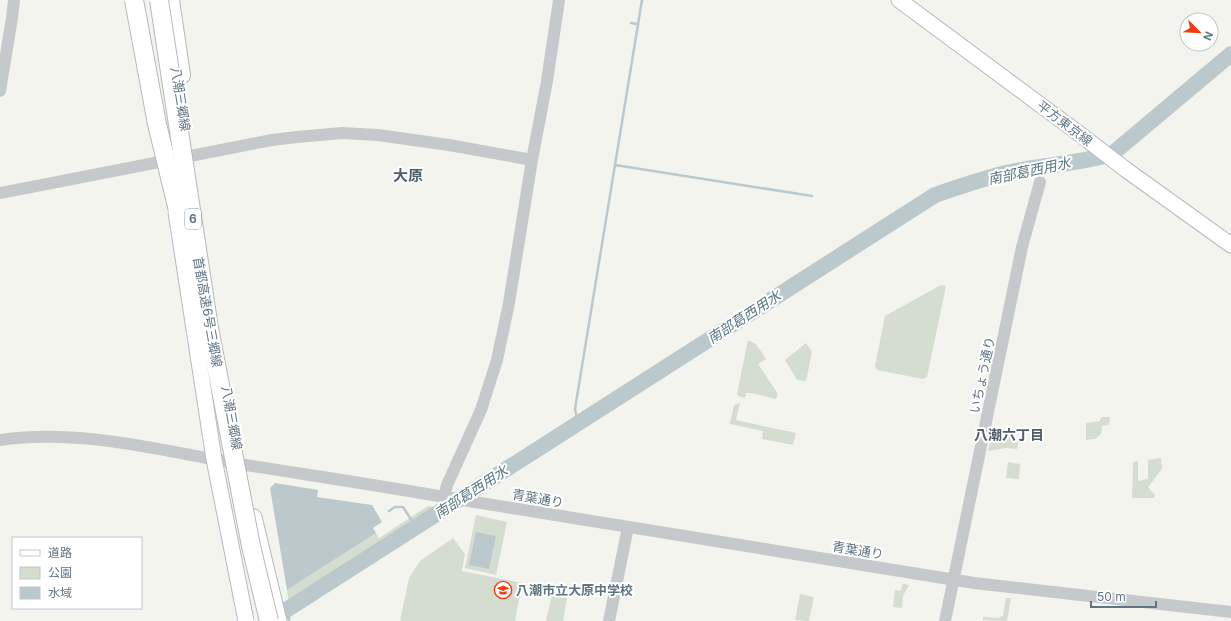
<svg xmlns="http://www.w3.org/2000/svg" width="1231" height="621" font-family="Inter,'Noto Sans JP',sans-serif">
<style>
.green{fill:#d5dcd0}
.water{fill:#bbc9cd}
.lines{fill:none;stroke-linecap:round;stroke-linejoin:round}
.stream{stroke:#bbc9cd;stroke-width:2.5}
.river{stroke:#bbc9cd;stroke-width:16}
.major-casing{stroke:#b6babe;stroke-width:17}
.highway-casing{stroke:#b5b9bc;stroke-width:20}
.minor{stroke:#c6c9cc;stroke-width:12}
.major{stroke:#fff;stroke-width:15}
.highway{stroke:#fff;stroke-width:18}
.major-bridge-casing{stroke:#b6babe;stroke-width:17;stroke-linecap:butt}
.highway-bridge-casing{stroke:#b5b9bc;stroke-width:20;stroke-linecap:butt}
.major-bridge{stroke:#fff;stroke-width:15}
.highway-bridge{stroke:#fff;stroke-width:18}
.labels{text-anchor:middle;stroke-width:4;stroke-linejoin:round;paint-order:stroke}
.shield{fill:#fff;stroke:#909ea8;stroke-width:1}
.shield-label{font-size:12px;font-weight:bold;fill:#607583}
.street-label{font-size:13px;fill:#607583;stroke:#fff}
.poi-label{font-size:13px;font-weight:bold;fill:#607583;stroke:#fff;text-anchor:start}
.water-label{font-size:14px;font-style:italic;fill:#5b7982;stroke:#fff}
.neighbourhood-label{font-size:14px;font-weight:bold;fill:#4f5e68;stroke:#fff}
.quarter-label{font-size:15px;font-weight:bold;fill:#4f5e68;stroke:#fff}
</style>
<rect width="100%" height="100%" fill="#f4f4ef"/>
<g class="green">
<path d="M941,285L946,286L927,377L923,379L877,370L875,366L885,316Z"/>
<path d="M748,340L756,344L766,359L758,364L778,394L776,399L751,393H746L745,398L740,397L737,394Z"/>
<path d="M806,343L812,352L806,381L797,380L785,360Z"/>
<path d="M740,403L736,420L796,433L793,445L762,439L763,431L730,424L734,405Z"/>
<path d="M1101,417H1110L1109,425L1102,426L1101,434L1095,439L1086,440V423L1100,421Z"/>
<path d="M992,433L1019,438L1017,449L1006,448L988,451Z"/>
<path d="M1161,458L1162,469L1148,487L1155,495L1154,498H1132L1133,462L1138,461V481L1148,479V460Z"/>
<path d="M1008,462L1020,464L1019,479L1006,478Z"/>
<path d="M428,506L438,507L289,602L287,590L376,533L379,538Z"/>
<path d="M476,515L507,522L496,575L465,568Z"/>
<path d="M453,538L465,554L462,571L522,583L515,621H400L409,578L420,561Z"/>
<path d="M903,584L909,585L903,596L902,608L893,607L895,590L900,591Z"/>
<path d="M800,594L814,597L809,621L795,620Z"/>
<path d="M552,595L567,598L563,621H546Z"/>
<path d="M1006,598H1011L1007,621L983,620V617L998,618L1003,616Z"/>
</g>
<g class="water">
<path d="M275,483L318,490L317,497L372,505L382,522L373,528L376,533L287,590L270,488Z"/>
<path d="M476,532L496,536L489,569L469,565Z"/>
</g>
<g class="lines">
<g class="stream">
<path d="M631,23L638,24"/>
<path d="M615,165L812,196"/>
<path d="M578,423L575,409L642,0"/>
<path d="M389,511L395,507H403L416,527"/>
<path d="M289,620L290,607"/>
</g>
<path class="river" d="M269,621L935,195C958,187 982,179 1006,173C1041,165 1077,164 1112,154L1231,54"/>
<defs>
<g id="major">
<path d="M899,0L1081,135L1125,169L1231,245"/>
<path d="M254,517L279,621"/>
</g>
<path id="highway" d="M170,0L181,75"/>
</defs>
<use href="#major" class="major-casing"/>
<use href="#highway" class="highway-casing"/>
<g class="minor">
<path d="M0,91L12,18L14,0"/>
<path d="M0,193L272,140L297,137L342,133L378,135L449,145L532,160"/>
<path d="M0,440C80,428 162,451 240,464C308,475 376,485 444,497L974,583L1231,612"/>
<path d="M444,497L447,485L481,410L497,360L509,303L532,160L547,81L559,0"/>
<path d="M609,621L628,527"/>
<path d="M945,621L1022,247L1040,182"/>
</g>
<use href="#major" class="major"/>
<use href="#highway" class="highway"/>
<defs>
<path id="major-bridge" d="M176,212L214,459L246,621"/>
<g id="highway-bridge">
<path d="M134,0L157,124L181,223"/>
<path d="M159,0L209,328L251,546L269,621"/>
</g>
</defs>
<use href="#major-bridge" class="major-bridge-casing"/>
<use href="#highway-bridge" class="highway-bridge-casing"/>
<use href="#major-bridge" class="major-bridge"/>
<use href="#highway-bridge" class="highway-bridge"/>
</g>
<defs>
<symbol id="school-ring" viewBox="-11 -11 22 22"><circle r="9.5" fill="#fff" stroke="#f43a0f" stroke-width="1.5"/><path d="M0-5L7-2L0 1L-7-2ZM-4 1L0 2.5L4 1V4Q0 6-4 4Z" fill="#f43a0f"/></symbol>
</defs>
<g fill-rule="evenodd">
<use href="#school-ring" x="493" y="580" width="20" height="20"/>
</g>
<g class="labels">
<rect class="shield" x="185" y="209" width="16" height="20" rx="3"/>
<g class="shield-label">
<text x="193" y="223">6</text>
</g>
<g class="street-label">
<text transform="translate(181 99) rotate(81)" y="5">八潮三郷線</text>
<text transform="translate(1065 123) rotate(37)" y="5">平方東京線</text>
<text transform="translate(208 312) rotate(80)" y="5">首都高速6号三郷線</text>
<text transform="translate(982 375) rotate(-78)" y="5">いちょう通り</text>
<text transform="translate(232 418) rotate(80)" y="5">八潮三郷線</text>
<text transform="translate(538 498) rotate(10)" y="5">青葉通り</text>
<text transform="translate(858 550) rotate(9)" y="5">青葉通り</text>
</g>
<g class="poi-label">
<text x="516" y="595">八潮市立大原中学校</text>
</g>
<g class="water-label">
<text transform="translate(1029 171) rotate(-12)" y="5">南部葛西用水</text>
<text transform="translate(744 317) rotate(-33)" y="5">南部葛西用水</text>
<text transform="translate(471 492) rotate(-33)" y="5">南部葛西用水</text>
</g>
<g class="neighbourhood-label">
<text x="1009" y="440">八潮六丁目</text>
</g>
<g class="quarter-label">
<text x="408" y="181">大原</text>
</g>
</g>
<rect x="12" y="537" width="130" height="72" fill="#ffffff" stroke="#bfc8cd"/>
<rect x="20" y="550" width="20" height="6" fill="#ffffff" stroke="#bfc8cd"/>
<text x="48" y="557" font-size="12" fill="#607583">道路</text>
<rect x="20" y="567" width="20" height="12" fill="#d5dcd0" stroke="#bfc8cd"/>
<text x="48" y="577" font-size="12" fill="#607583">公園</text>
<rect x="20" y="587" width="20" height="12" fill="#bbc9cd" stroke="#bfc8cd"/>
<text x="48" y="597" font-size="12" fill="#607583">水域</text>
<g transform="translate(1199 32) rotate(114)"><circle r="19" fill="#ffffff" stroke="#bfc8cd"/>
<path d="M0-3L7 15L0 10L-7 15Z" fill="#f43a0f"/>
<text y="-6" font-size="11" font-weight="bold" text-anchor="middle" fill="#607583">N</text>
</g>
<path d="M1091 601v6h65v-6" fill="none" stroke="#607583" stroke-width="2"/>
<text x="1097" y="601" font-size="12" fill="#607583" stroke="#ffffff" stroke-width="3" paint-order="stroke">50 m</text>
</svg>
